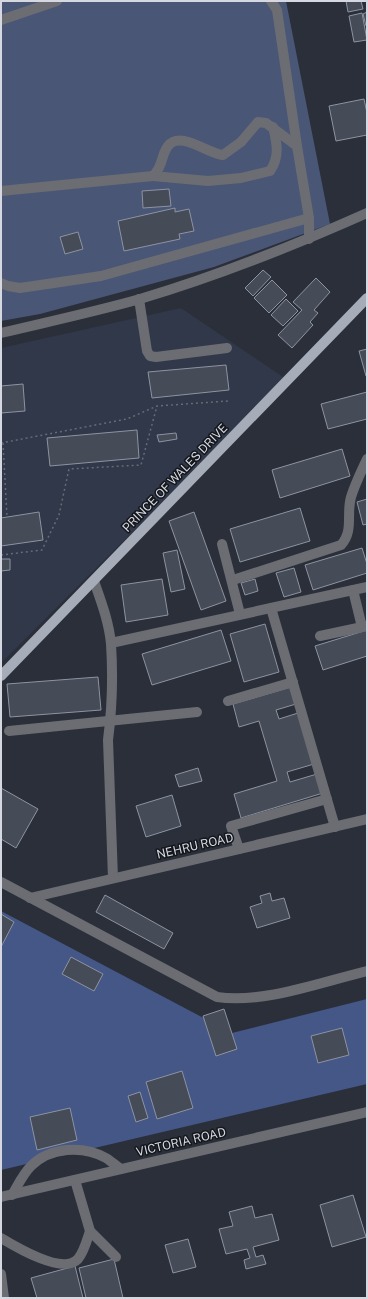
<svg xmlns="http://www.w3.org/2000/svg" width="368" height="1299" font-family="'Public Sans',sans-serif">
<style>
.built{fill:#303849}
.green{fill:#495676}
.forest{fill:#445786}
.building{fill:#464b58;stroke:#8d93a1}
.lines{fill:none;stroke-linecap:round;stroke-linejoin:round}
.path{stroke:#666b75;stroke-width:1.5;stroke-dasharray:2 3;stroke-linecap:butt}
.minor{stroke:#6b6d73;stroke-width:10}
.major{stroke:#a6acb8;stroke-width:10}
.labels{text-anchor:middle;stroke-width:3;stroke-linejoin:round;paint-order:stroke}
.street-label{font-size:12px;fill:#d5d8e0;stroke:#14171c}
</style>
<rect width="100%" height="100%" fill="#2a2f3a"/>
<path class="built" d="M181,308L286,379L1,663V348Z"/>
<path class="green" d="M1,1H286L330,224L214,267L40,314L1,321Z"/>
<path class="forest" d="M1,911L232,1033L367,999V1084L1,1170Z"/>
<g class="building">
<path d="M346,1H361L363,9L348,12Z"/>
<path d="M367,12V26H366L363,14Z"/>
<path d="M362,13L367,40L354,42L349,16Z"/>
<path d="M364,99L367,113V135L336,141L329,106Z"/>
<path d="M169,189L171,206L143,208L142,191Z"/>
<path d="M175,208V212L189,209L194,231L179,234L180,239L124,251L118,221Z"/>
<path d="M78,232L83,249L65,254L60,237Z"/>
<path d="M263,270L271,277L253,296L245,288Z"/>
<path d="M316,278L330,292L314,310L318,313L310,322L313,325L292,348L278,335L302,310L293,302Z"/>
<path d="M272,280L287,295L269,313L254,298Z"/>
<path d="M286,299L298,311L283,326L271,315Z"/>
<path d="M367,349V376H366L359,351Z"/>
<path d="M226,365L229,390L152,398L148,372Z"/>
<path d="M23,384L25,411L1,413V386Z"/>
<path d="M367,392V419L328,429L321,404Z"/>
<path d="M137,430L139,458L50,466L47,438Z"/>
<path d="M176,433L177,439L159,442L157,435Z"/>
<path d="M342,449L350,476L280,498L272,470Z"/>
<path d="M367,499V524L363,525L357,502Z"/>
<path d="M300,508L310,541L240,562L230,529Z"/>
<path d="M39,512L43,540L1,546V518Z"/>
<path d="M194,512L226,601L201,610L169,521Z"/>
<path d="M362,548L367,564V573L313,590L305,565Z"/>
<path d="M177,550L185,589L171,592L163,553Z"/>
<path d="M1,559H10V570L1,571Z"/>
<path d="M294,568L301,592L284,597L276,573Z"/>
<path d="M162,579L168,615L126,622L121,585Z"/>
<path d="M255,579L258,591L245,595L241,583Z"/>
<path d="M265,624L279,672L244,682L230,634Z"/>
<path d="M221,630L231,661L152,685L142,654Z"/>
<path d="M367,630V656L323,670L315,646Z"/>
<path d="M98,677L101,710L10,717L7,684Z"/>
<path d="M291,687L296,704L276,710L279,719L298,713L314,764L287,772L290,782L317,774L323,793L241,818L234,794L277,781L259,721L239,727L233,704Z"/>
<path d="M198,768L202,781L179,787L175,775Z"/>
<path d="M1,788L38,809L16,848L1,839Z"/>
<path d="M172,795L181,826L146,837L136,806Z"/>
<path d="M270,893L272,901L284,898L290,918L257,928L250,907L262,903L260,896Z"/>
<path d="M105,895L173,933L164,949L96,912Z"/>
<path d="M1,914L14,922L1,947Z"/>
<path d="M71,957L103,974L94,991L62,974Z"/>
<path d="M224,1009L237,1049L216,1056L203,1016Z"/>
<path d="M342,1028L349,1055L318,1063L311,1036Z"/>
<path d="M182,1071L193,1108L157,1119L146,1082Z"/>
<path d="M140,1092L148,1118L136,1122L128,1096Z"/>
<path d="M70,1108L77,1140L37,1150L30,1117Z"/>
<path d="M353,1195L366,1237L332,1247L320,1205Z"/>
<path d="M252,1206L255,1218L272,1214L279,1240L253,1247L256,1257L263,1255L266,1264L246,1269L244,1260L250,1258L247,1249L226,1254L219,1229L233,1226L229,1212Z"/>
<path d="M188,1239L196,1267L173,1273L165,1245Z"/>
<path d="M114,1259L123,1298H86L79,1268Z"/>
<path d="M75,1266L83,1298H37L31,1278Z"/>
</g>
<g class="lines">
<g class="path">
<path d="M1,443L127,419L157,406L228,401"/>
<path d="M3,443L7,517"/>
<path d="M1,555L42,550L59,515L69,469L141,465L157,406"/>
</g>
<g class="minor">
<path d="M271,1L277,10L297,146L309,218V239"/>
<path d="M1,20L57,1"/>
<path d="M153,176L208,181L241,178L270,171C280,157 277,143 273,127"/>
<path d="M1,191L153,176C164,165 160,157 168,146C180,130 208,154 223,155L241,142L258,122L266,123L297,146"/>
<path d="M1,283L8,286L20,288L101,276L309,218"/>
<path d="M139,299L147,351L150,356L156,357L227,348"/>
<path d="M1,333C47,322 94,312 140,299C217,276 293,246 367,213"/>
<path d="M222,544L240,614"/>
<path d="M233,580L341,545C354,531 346,514 351,497C355,484 361,472 367,459"/>
<path d="M94,581C101,601 109,622 111,644C113,675 112,709 108,740L113,878"/>
<path d="M353,590L362,627"/>
<path d="M271,608L335,827"/>
<path d="M320,636L367,626"/>
<path d="M111,643L367,587"/>
<path d="M228,701L293,682"/>
<path d="M9,731L197,712"/>
<path d="M239,849L231,826L327,799"/>
<path d="M1,882L217,997C263,1004 321,982 367,971"/>
<path d="M30,898L367,819"/>
<path d="M75,1180L90,1231L116,1257"/>
<path d="M12,1195C18,1185 23,1174 31,1166C50,1147 83,1145 106,1158C111,1161 116,1166 121,1169"/>
<path d="M1,1197L367,1112"/>
<path d="M1,1238C16,1247 63,1275 78,1259C84,1252 87,1240 90,1231"/>
<path d="M1,1274L4,1298"/>
</g>
<path class="major" d="M1,676L367,298"/>
</g>
<g class="labels">
<g class="street-label">
<text transform="translate(175 478) rotate(-46)" y="4">PRINCE OF WALES DRIVE</text>
<text transform="translate(195 846) rotate(-13)" y="4">NEHRU ROAD</text>
<text transform="translate(181 1142) rotate(-13)" y="4">VICTORIA ROAD</text>
</g>
</g>
<rect width="368" height="1299" fill="none" stroke="#d5d8e0" stroke-width="4"/>
</svg>
